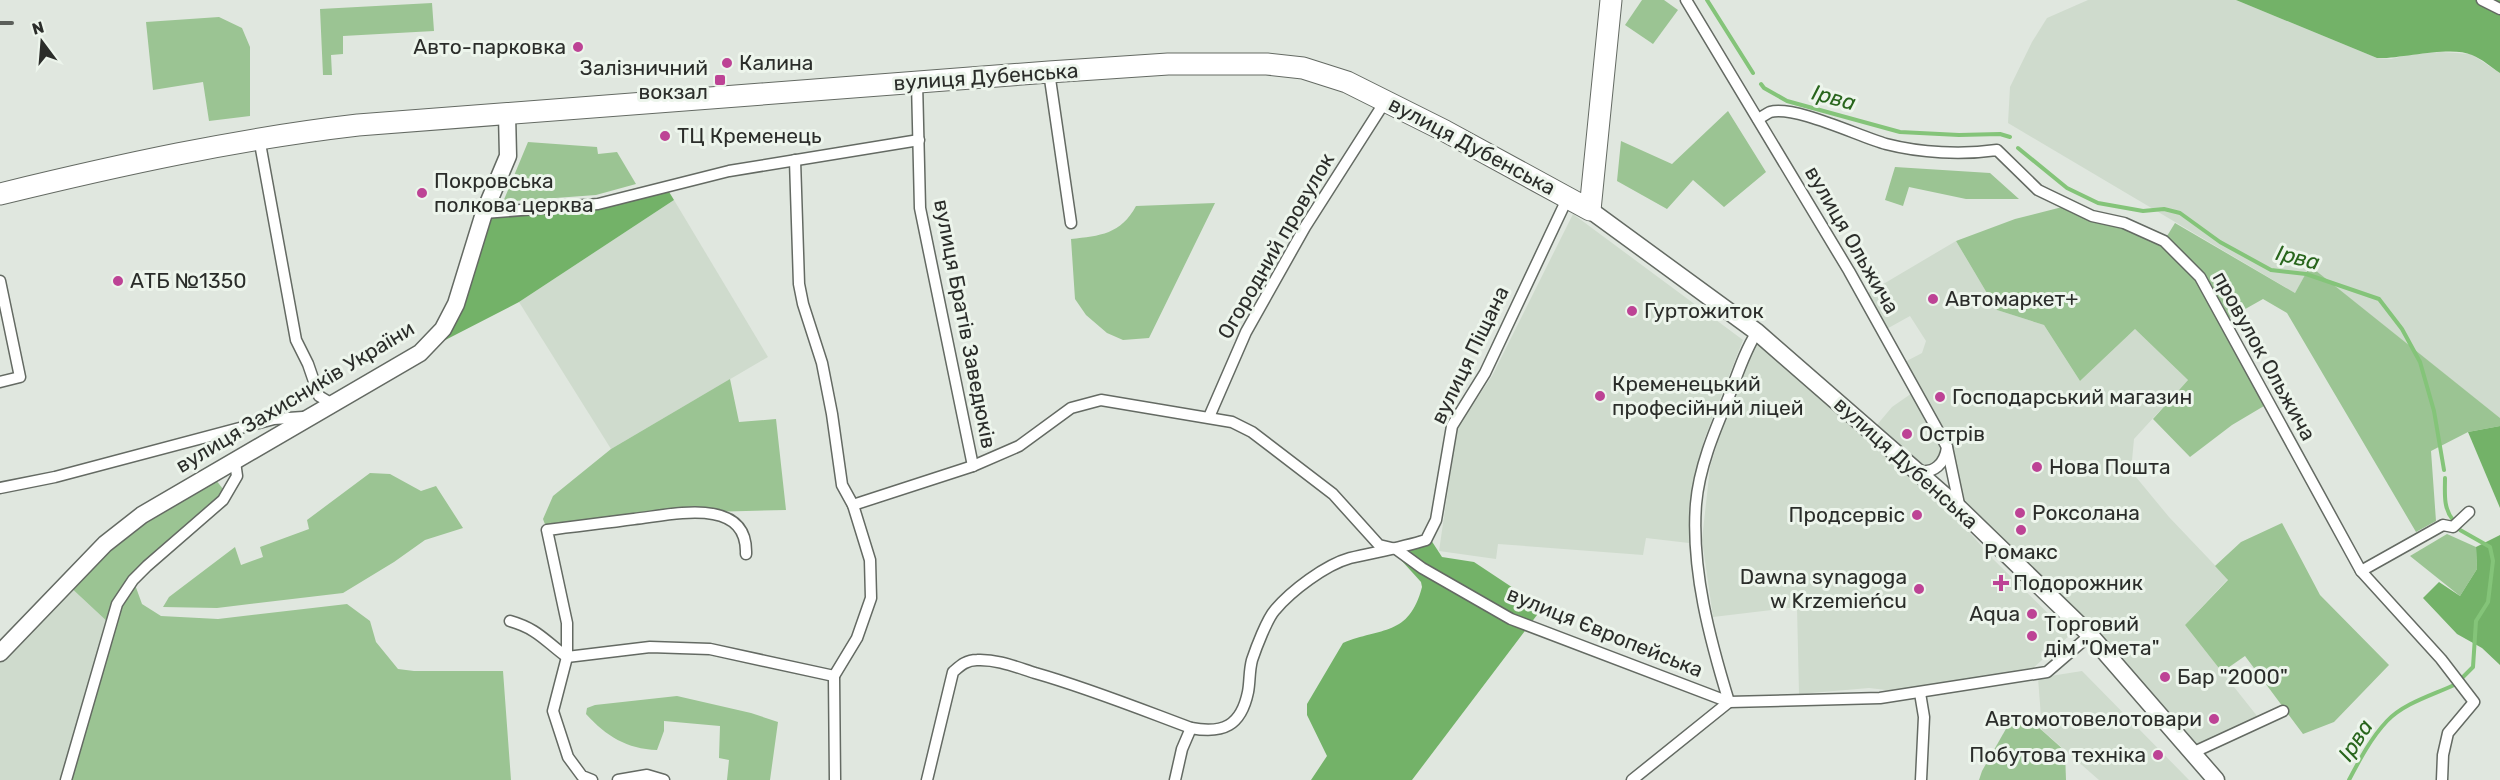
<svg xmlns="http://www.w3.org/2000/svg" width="2500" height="780" font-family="Rubik,sans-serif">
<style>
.built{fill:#cfdbcd}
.green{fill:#9bc493}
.forest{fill:#73b268}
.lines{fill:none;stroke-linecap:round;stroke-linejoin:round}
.stream{stroke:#84c479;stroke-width:4}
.street-casing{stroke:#646a63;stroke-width:13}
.secondary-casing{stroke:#646a63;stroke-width:19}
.highway-casing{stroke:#646a63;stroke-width:23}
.street{stroke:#fff;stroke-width:10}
.secondary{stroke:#fff;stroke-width:16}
.highway{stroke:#fff;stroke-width:21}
.rail{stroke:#5b5f5a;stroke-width:4}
.poi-dot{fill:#bd4395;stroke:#edf5ec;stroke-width:2}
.labels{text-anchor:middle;stroke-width:6;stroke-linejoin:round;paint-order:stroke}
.poi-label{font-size:21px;fill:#2b2d2a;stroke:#edf5ec;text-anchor:start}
.street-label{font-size:21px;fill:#2b2d2a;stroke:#edf5ec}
.water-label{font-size:22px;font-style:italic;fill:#28651c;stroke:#edf5ec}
</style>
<rect width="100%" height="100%" fill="#e0e7df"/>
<g class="built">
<path d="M2088,0H2236L2377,58L2391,59L2412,54L2441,52L2471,54L2500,73V418L2310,267L2295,293L2008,123L2010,87L2032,42L2047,18Z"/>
<path d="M674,200L768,357L611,449L519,302Z"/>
<path d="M1573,214L1743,340L1704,440L1689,505V543L1646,538L1643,555L1498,544L1496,559L1439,551L1457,428L1492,376Z"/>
<path d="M1956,241L1997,310L2044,325L2080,381L2135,329L2188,380L2134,439L2131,471L2169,517L2228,579L2185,625L2261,721L2192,753L1960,509L1951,463L1942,462L1914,470L1993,559L2070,635L2031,670L1895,691L1869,688L1799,694L1797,607L1713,617L1702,540L1710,467L1717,444L1712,440L1757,332L1871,432L1892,407L1915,391L1901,364L1922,353L1926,341L1910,316L1883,331L1863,296Z"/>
<path d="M67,584L111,625L69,780H0V653Z"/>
<path d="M2082,671L2189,780H2099L2042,730L2038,678Z"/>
</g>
<g class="green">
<path d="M1642,0H1664L1678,10L1653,44L1625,25Z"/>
<path d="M432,3L434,31L343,36V54L331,55L332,75H323L320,9Z"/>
<path d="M219,17L242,28L250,47V116L209,121L203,82L153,90L146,22Z"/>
<path d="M1728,111L1766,172L1724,207L1693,180L1667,209L1617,181L1621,141L1672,164Z"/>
<path d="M528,142L597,147L598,154L617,152L636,184L596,195L503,202Z"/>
<path d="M1895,167L1990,173L2019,199H1966L1909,187L1903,206L1885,200Z"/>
<path d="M1215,203L1149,338L1123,340L1107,333L1086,315L1075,299L1071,239C1100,236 1121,234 1136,206Z"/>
<path d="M2070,205L2164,241L2175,223L2295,293L2310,266L2500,418V426L2468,432L2431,451L2436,521L2416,532L2287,313L2263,299L2224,321L2269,403L2232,425L2190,457L2153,419L2188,380L2135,329L2080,381L2044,325L1997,310L1956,241L2015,219Z"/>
<path d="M730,379L739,422L776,419L786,510L709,512L547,530L543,519L553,496L611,449Z"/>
<path d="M370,473L390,474L421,491L436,486L463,528L425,540L394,562L343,593L217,608L163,607L169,597L235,547L241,565L263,557L260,547L309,529L307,520Z"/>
<path d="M212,475L223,489V500L134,582L142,604L161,616L218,619L347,604L370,621L376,642L398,669L414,671H503L511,780H66L111,625L67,584L105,544Z"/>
<path d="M2282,523L2320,595L2389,665L2334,722L2303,734L2245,656L2222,672L2185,625L2228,580L2215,566L2241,542Z"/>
<path d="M2447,534L2476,547L2477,569L2460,596L2410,556Z"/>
<path d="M677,696L751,713L778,722L770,780H727L729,760L719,758L720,726L664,721V731L657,750C627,749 606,736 586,714L587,708L595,705Z"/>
<path d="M2026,716L2065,751L2066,780H1979L1982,771L2011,720Z"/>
</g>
<g class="forest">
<path d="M2236,0H2500V73C2491,67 2482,59 2472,55C2451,45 2401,59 2377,58Z"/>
<path d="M666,187L674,200L519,302L420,353L443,329L484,213L598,204Z"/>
<path d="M2500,426V508L2468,432Z"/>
<path d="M2500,535V665L2482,648L2457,634L2423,598L2439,582L2460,596L2477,569L2476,547Z"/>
<path d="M1431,540L1442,557L1474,562L1536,603L1540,611L1412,780H1311L1327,756L1307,715V704L1343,643C1381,627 1409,637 1422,587L1421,582L1392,550Z"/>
</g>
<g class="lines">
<g class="stream">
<path d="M1707,0L1753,73"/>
<path d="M1761,84L1764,88L1787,101L1900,132L1959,135L2000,134L2010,137"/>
<path d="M2018,148L2067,188L2098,203L2143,211L2164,209L2180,213L2220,242L2271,270L2306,274L2379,299L2402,329L2420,362L2434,411L2444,470"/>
<path d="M2445,478C2445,493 2443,508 2453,520"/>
<path d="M2460,530L2490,547L2493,561L2488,602L2476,621L2473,667L2463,677"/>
<path d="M2349,780C2360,759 2371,738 2387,721C2404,703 2433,695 2454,685"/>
</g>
<defs>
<g id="street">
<path d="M1686,0L1849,271L1947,447L1960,509"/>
<path d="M2482,0L2500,9"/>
<path d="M1049,72L1071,223"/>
<path d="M917,82L920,208L973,466"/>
<path d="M1758,119C1762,117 1766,114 1770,112C1795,105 1860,137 1886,144C1921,153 1962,155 1997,150L2038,190L2092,216L2124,223L2164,241L2200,277L2361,571L2443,525L2453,527L2469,512"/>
<path d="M259,138L296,340L308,364L319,396L334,405"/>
<path d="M795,160L799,284L803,304L822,363L832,414L842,485L853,505L870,560L871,598L857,638L834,676L835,780"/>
<path d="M484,213L598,204L729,171L919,140"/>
<path d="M0,281L20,377L0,382"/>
<path d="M1209,417L1246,332L1305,227L1386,100"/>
<path d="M1917,470C1934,475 1945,463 1947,447"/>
<path d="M0,488L55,477L274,419L303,417L305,419"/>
<path d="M853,505L973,466L1019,446L1071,408L1101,400L1232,422L1252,432L1333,494L1379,545L1396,549L1422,568L1511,619L1729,702L1880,698L2047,672L2090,635"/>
<path d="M2361,571L2441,659L2474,702L2448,733L2443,755L2442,780"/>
<path d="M510,621C538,629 545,641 567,657"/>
<path d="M567,657L650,647L710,649L834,676"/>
<path d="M1920,693L1924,717L1921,780"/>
<path d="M2192,753L2283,711"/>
<path d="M66,780L117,604L133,580L147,566L223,500L237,476L235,462"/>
<path d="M592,780L582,776L568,757L553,711L567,657V623L547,530C576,526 605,523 634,519C671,515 748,495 746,554"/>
<path d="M618,780L647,775L664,780"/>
<path d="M927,780L953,672C960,666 966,660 977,660C997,659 1016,667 1035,673C1088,688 1140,709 1191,728"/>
<path d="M1175,780L1182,749L1191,728C1223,734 1241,726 1248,692C1250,682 1249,671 1252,660C1256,648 1267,619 1275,610C1291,591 1325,565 1350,558C1375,552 1401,548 1426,540L1436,520L1452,426L1485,373L1568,197"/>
<path d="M1632,780L1729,702C1710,640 1691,570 1696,504C1699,468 1714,432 1728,399C1737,376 1744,352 1757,332"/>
</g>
<g id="secondary">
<path d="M1590,210L1757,332L1960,509L2090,635L2216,780"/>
<path d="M0,653L105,544L142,515L420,353L443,329L456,304L484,213L508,156L507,114"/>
</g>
<path id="highway" d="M0,194C119,165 237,139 358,125L1049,72L1168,64H1267L1303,68L1347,82L1445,131L1590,210L1611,0"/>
</defs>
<use href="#street" class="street-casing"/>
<use href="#secondary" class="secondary-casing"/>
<use href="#highway" class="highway-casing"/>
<use href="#street" class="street"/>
<use href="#secondary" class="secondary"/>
<use href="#highway" class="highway"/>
<path class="rail" d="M0,23H12"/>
</g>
<g class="poi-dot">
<circle cx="578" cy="47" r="6"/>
<circle cx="727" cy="63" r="6"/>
<rect x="714" y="74" width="12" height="12" rx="3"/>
<circle cx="665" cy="136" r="6"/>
<circle cx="422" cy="193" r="6"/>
<circle cx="118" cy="281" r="6"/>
<circle cx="1933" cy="299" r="6"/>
<circle cx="1632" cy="311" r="6"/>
<circle cx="1600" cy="396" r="6"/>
<circle cx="1940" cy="397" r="6"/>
<circle cx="1907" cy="434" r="6"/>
<circle cx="2037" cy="467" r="6"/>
<circle cx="2020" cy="513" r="6"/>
<circle cx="1917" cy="515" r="6"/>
<circle cx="2021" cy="530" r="6"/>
<path d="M1998 574h6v6h6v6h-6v6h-6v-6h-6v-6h6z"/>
<circle cx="1919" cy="589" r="6"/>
<circle cx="2032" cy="614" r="6"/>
<circle cx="2032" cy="636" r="6"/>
<circle cx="2165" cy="677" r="6"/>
<circle cx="2214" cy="719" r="6"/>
<circle cx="2158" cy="755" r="6"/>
</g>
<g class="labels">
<g class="poi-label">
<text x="566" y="54" text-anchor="end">Авто-парковка</text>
<text x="739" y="70">Калина</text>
<text x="708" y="75" text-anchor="end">Залізничний<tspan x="708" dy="24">вокзал</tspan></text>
<text x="677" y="143">ТЦ Кременець</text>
<text x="434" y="188">Покровська<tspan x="434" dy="24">полкова церква</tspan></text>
<text x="130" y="288">АТБ №1350</text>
<text x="1945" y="306">Автомаркет+</text>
<text x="1644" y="318">Гуртожиток</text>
<text x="1612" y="391">Кременецький<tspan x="1612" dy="24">професійний ліцей</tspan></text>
<text x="1952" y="404">Господарський магазин</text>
<text x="1919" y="441">Острів</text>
<text x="2049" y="474">Нова Пошта</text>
<text x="2032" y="520">Роксолана</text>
<text x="1905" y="522" text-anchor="end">Продсервіс</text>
<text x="2021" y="559" text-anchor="middle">Ромакс</text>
<text x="1907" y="584" text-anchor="end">Dawna synagoga<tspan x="1907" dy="24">w Krzemieńcu</tspan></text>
<text x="2013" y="590">Подорожник</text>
<text x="2020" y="621" text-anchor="end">Aqua</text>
<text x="2044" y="631">Торговий<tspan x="2044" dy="24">дім "Омета"</tspan></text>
<text x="2177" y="684">Бар "2000"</text>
<text x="2202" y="726" text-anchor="end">Автомотовелотовари</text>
<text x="2146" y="762" text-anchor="end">Побутова техніка</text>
</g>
<g class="street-label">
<text transform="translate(986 77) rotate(-4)" y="7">вулиця Дубенська</text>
<text transform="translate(1472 146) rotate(28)" y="7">вулиця Дубенська</text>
<text transform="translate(1852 240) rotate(60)" y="7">вулиця Ольжича</text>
<text transform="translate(1276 246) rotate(-60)" y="7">Огородний провулок</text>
<text transform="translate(965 324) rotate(79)" y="7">вулиця Братів Заведюків</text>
<text transform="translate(1470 355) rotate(-64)" y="7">вулиця Піщана</text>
<text transform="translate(2264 356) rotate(61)" y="7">провулок Ольжича</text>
<text transform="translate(295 397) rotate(-31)" y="7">вулиця Захисників України</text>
<text transform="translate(1906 463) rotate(42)" y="7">вулиця Дубенська</text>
<text transform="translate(1605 632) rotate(22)" y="7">вулиця Європейська</text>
</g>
<g class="water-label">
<text transform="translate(1834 97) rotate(15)" y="8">Ірва</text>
<text transform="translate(2298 257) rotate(14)" y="8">Ірва</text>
<text transform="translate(2355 740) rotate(-57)" y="8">Ірва</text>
</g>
</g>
<g transform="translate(42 42) rotate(344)" stroke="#edf5ec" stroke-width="4.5" paint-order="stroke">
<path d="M0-4.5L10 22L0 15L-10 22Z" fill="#2b2d2a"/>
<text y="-9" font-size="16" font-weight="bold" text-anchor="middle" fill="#2b2d2a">N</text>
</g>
</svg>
